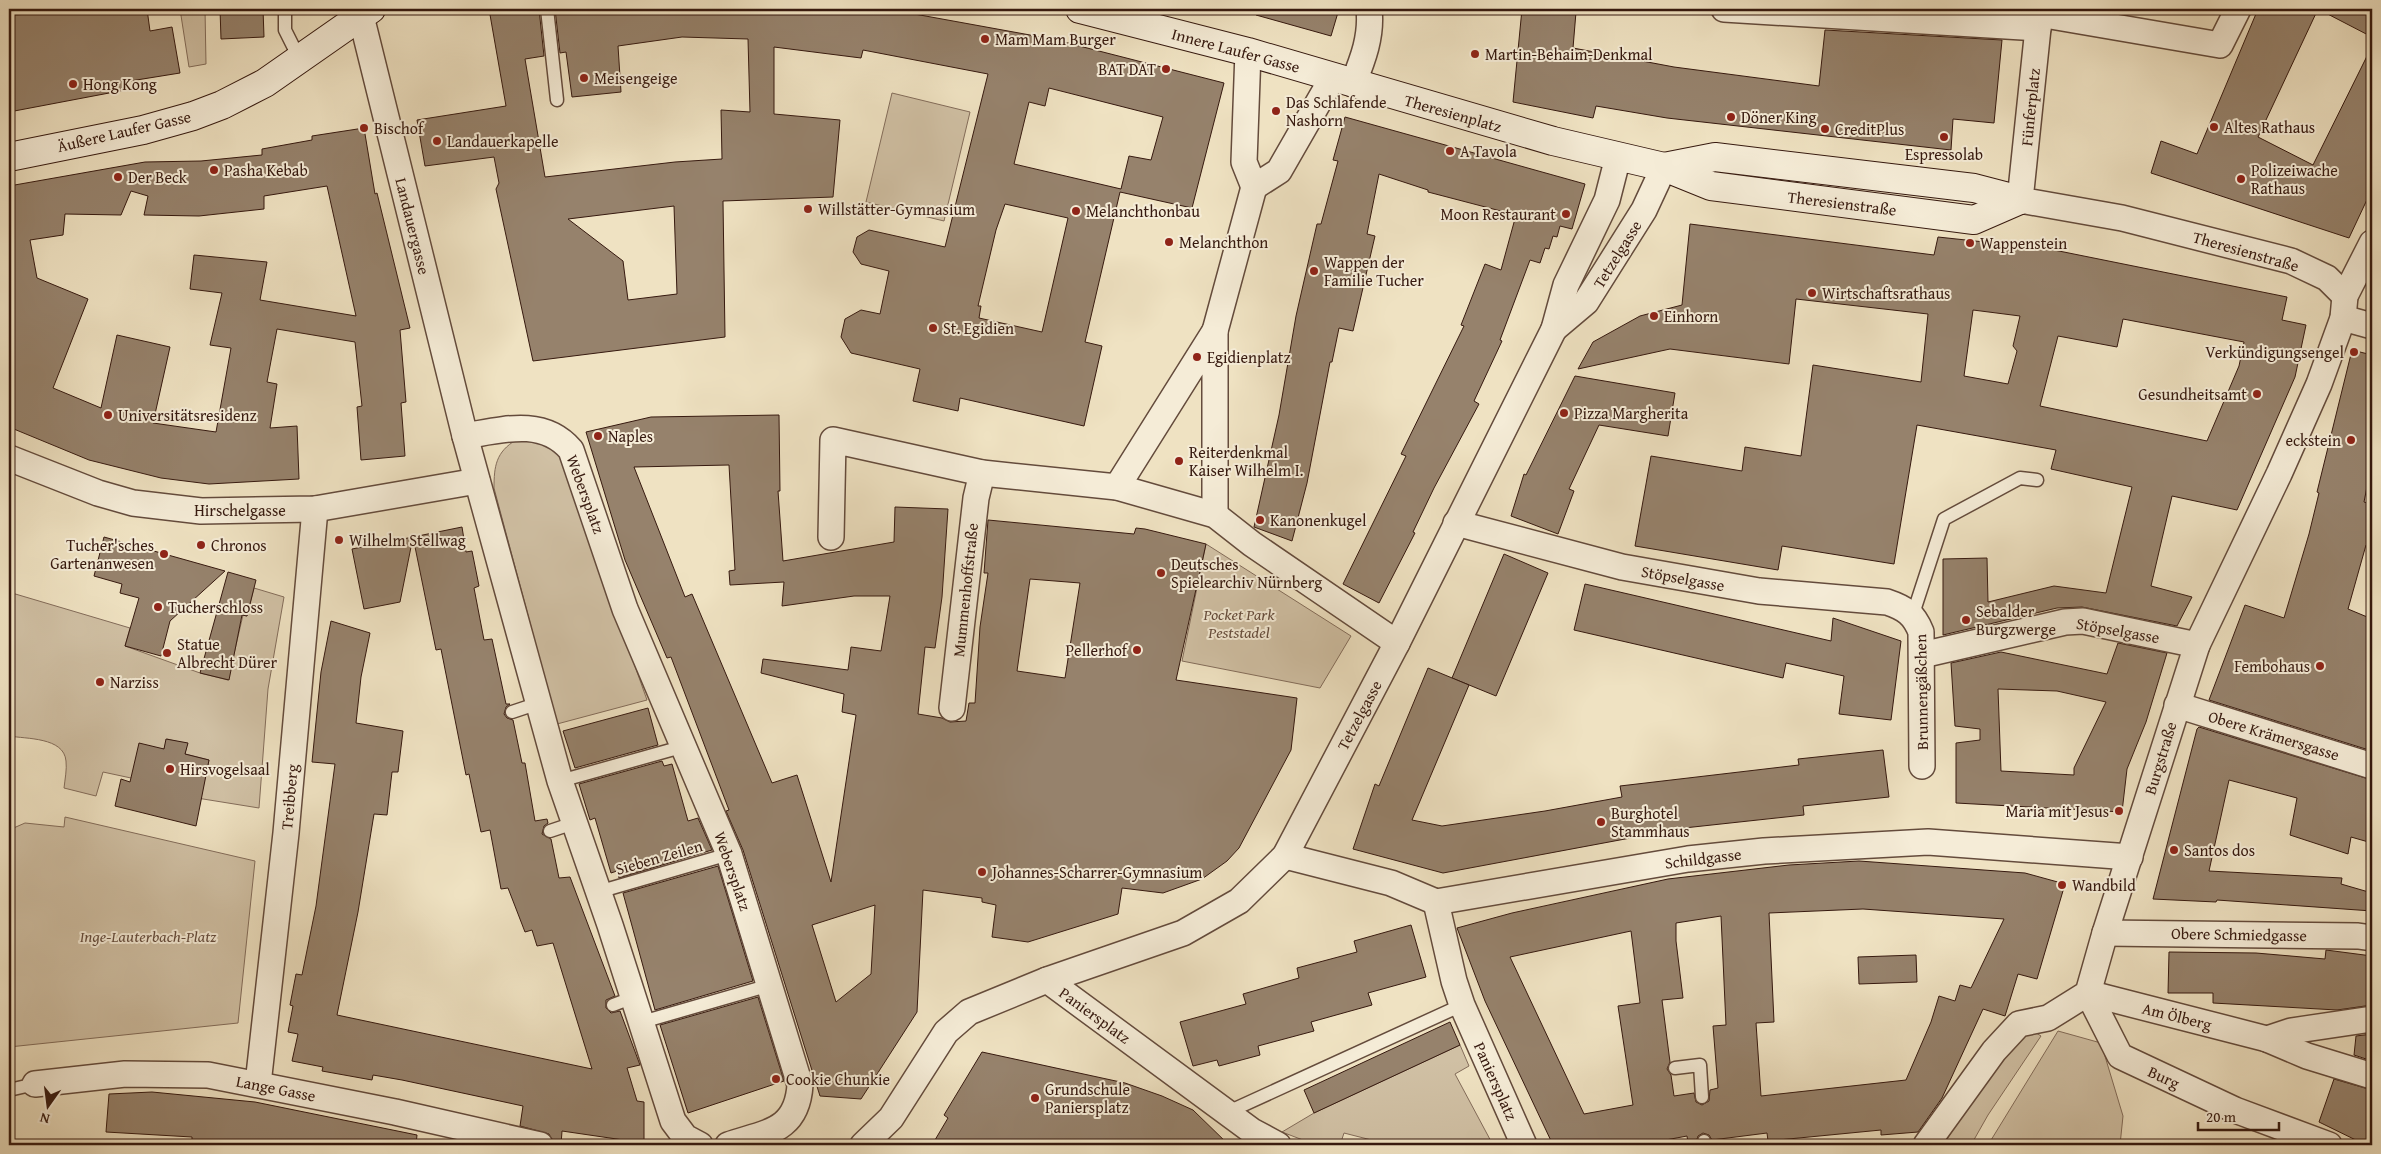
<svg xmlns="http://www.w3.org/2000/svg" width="2381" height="1154" font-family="'Gentium Book Plus',serif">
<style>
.green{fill:#d0c0a4;stroke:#836c5a}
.building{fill:#96826c;stroke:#36190f;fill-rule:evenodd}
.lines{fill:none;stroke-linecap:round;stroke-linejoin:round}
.lane-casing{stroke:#644b3c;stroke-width:15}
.street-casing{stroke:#644b3c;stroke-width:28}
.secondary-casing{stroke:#36190f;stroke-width:30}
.lane{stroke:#f5ecd7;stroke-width:12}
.street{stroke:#f5ecd7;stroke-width:25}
.secondary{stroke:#f5ecd7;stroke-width:28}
.poi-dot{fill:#8f2418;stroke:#f5ecd7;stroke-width:2}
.labels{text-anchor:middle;stroke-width:4;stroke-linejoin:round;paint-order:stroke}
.poi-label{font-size:16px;fill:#36190f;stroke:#f5ecd7;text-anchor:start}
.street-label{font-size:16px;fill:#36190f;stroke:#f5ecd7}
.park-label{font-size:16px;font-style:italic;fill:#644b3c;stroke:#f5ecd7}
</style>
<rect width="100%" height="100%" fill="#efe2c2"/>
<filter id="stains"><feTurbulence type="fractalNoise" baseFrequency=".004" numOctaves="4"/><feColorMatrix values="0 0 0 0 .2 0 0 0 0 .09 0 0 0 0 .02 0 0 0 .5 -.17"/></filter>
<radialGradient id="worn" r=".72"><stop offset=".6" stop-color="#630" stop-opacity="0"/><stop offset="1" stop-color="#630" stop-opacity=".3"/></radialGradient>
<g class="green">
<path d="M180,9H205L206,64L189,67Z"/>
<path d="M892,93L970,112L944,221L866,202Z"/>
<path d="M516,440C534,441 546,444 560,455L647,700L557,724L494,488C494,466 496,452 516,440Z"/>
<path d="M1206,544L1351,636L1320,688L1182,661Z"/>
<path d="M254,588L284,597L268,689L259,808L197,798L201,795L209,760L185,754L187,744L167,739L164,749L131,778L103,772L96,796L64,788C65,779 67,769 66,761C64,737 26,739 9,736V603L12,593L130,628L125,646L200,673L228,680L243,615L247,616Z"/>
<path d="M65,817L255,861L238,1023L9,1047V830L25,823L64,827Z"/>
<path d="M2030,1029L2041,1036L1988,1115L1971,1145H1943L1991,1072Z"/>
<path d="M2058,1031L2101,1043L2123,1116L2120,1145H1988Z"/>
<path d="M1460,1045L1469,1066L1455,1074L1493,1145H1391L1344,1133L1340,1145H1316L1282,1132L1314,1113Z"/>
</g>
<g class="building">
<path d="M58,9H147L150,31L172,27L180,73L124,82L125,90L9,112V64L14,63L9,34V15L58,13Z"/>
<path d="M220,9H263L264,37L221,39Z"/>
<path d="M489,9H539L544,56L525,59L545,177L675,162L722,159L721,110L750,112L748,39L682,37L618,46L621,92L572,97L566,52L560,53L555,9H887L1052,39L1224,83L1192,208L1120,192L1085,342L1102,346L1084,426L960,398L958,411L913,401L920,369L851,353L841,337L845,319L861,310L880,314L889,271L861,264L853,252L857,237L869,230L945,247L988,74L863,50L861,58L774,47V114L840,120L833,197L723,201L725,337L533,361L496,189L499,183L494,157L425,166L417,120L506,106ZM1049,88L1163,117L1151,160L1129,156L1121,189L1014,164L1029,102L1045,106ZM1005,204L1068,218L1042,332L979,318L981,306H978L996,230ZM674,206L677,294L628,300L623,261L568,219Z"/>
<path d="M1257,9H1339L1331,36L1256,15Z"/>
<path d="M1522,9L1576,12L1573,48L1674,67L1819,86L1825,30L2002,40L1994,123L1953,119L1951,150L1667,118L1596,106L1593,118L1513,102Z"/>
<path d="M2258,9H2372V37L2318,9L2258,137L2313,165L2372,46V189L2349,238L2151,173L2161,141L2197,154Z"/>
<path d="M1345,117L1585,184L1572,229L1560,226L1557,237L1553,236L1549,249L1545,248L1540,263L1530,260L1500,340L1502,341L1474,401L1479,404L1434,488L1413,532L1415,533L1379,603L1343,584L1406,456L1401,454L1464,326L1461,325L1485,264L1501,270L1516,215L1428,192V190L1379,174L1367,234L1375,236L1353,331L1339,328L1332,362H1330L1307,483L1292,541L1254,527L1279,415L1296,316L1317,224H1321L1338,161L1333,160Z"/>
<path d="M364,128L375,194L377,193L410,328L400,330L406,402L401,403L405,456L361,460L357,407L362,406L355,342L277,329L267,382L277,384L270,428L297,426L299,479L209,484L161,478L89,460L9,427V186L145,162L201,161L262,155V149L312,140V136ZM327,186L356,316L260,300L267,262L194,255L190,289L222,293L210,345L231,348L216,432L153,423L170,347L117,335L101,408L53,388L88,299L37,278L30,240L63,235L65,214L121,215L131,191L148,196L144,215L199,216L264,209V196Z"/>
<path d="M1690,224L1934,255L1938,237L2049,249L2287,297L2282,320L2306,325L2295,377L2237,510L2172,496L2151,586L2192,597L2177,626L2082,607L2057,608L1943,635V559L1987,558L1988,602L2054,586L2106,593L2132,487L2051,469L2056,450L1917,425L1894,564L1782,546L1778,570L1635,546L1651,456L1742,471L1745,447L1801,456L1813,365L1921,382L1928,314L1796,299L1789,364L1670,349L1578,369L1593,342L1640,316L1682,305ZM1973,310L2020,316L2013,346L2017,351L2008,384L1964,376ZM2123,319L2244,342L2239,366L2207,441L2040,406L2058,336L2117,347Z"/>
<path d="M2352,350L2372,355V461L2364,502L2372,504V547L2366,545L2348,609L2372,619V751L2209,700L2245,605L2284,618L2309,534L2319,493L2317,492Z"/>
<path d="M1575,376L1675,393L1668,436L1599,425L1569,489L1574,491L1558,534L1511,516L1524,474L1526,475Z"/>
<path d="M779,415L780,491H778L783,561L894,542L895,507L948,509L942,597L935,648L925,647L918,714L942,718L950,722L966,721L969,703H975L980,627L988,573H984L988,520L1134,534L1136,528L1145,529L1206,544L1176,680L1297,698L1291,750L1239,848L1227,861L1202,879L1163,893L1122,888L1118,914L1028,942L992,937L996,905L982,902V898L923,890L917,1012L861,1099L820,1096L743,850L726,811L729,810L671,657L667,658L625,560L586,432L651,417ZM729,465L735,570L729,571L730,585L784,582L782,606L854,596H890L881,651L851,647L848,670L763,659L761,673L844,694L842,712L856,715L831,882L797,775L772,783L692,594L685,597L634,467ZM1030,579L1080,583L1065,678L1017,671ZM875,905L871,974L836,1002L812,925Z"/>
<path d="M462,527L466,552L472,551L479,586L474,588L484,640L492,639L506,704H510L506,707L504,714L507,718L513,720L522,763H525L535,821L547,819L548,823L544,826L542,834L551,839L559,878L570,877L615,996L606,1000V1008L611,1013L620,1011L640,1065L627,1068L637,1101L644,1102V1143L562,1131L561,1145H554L549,1134L520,1126L523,1106L402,1080L373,1075L372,1080L322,1071L323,1067L292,1061L298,1034L288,1032L293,1006L290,1005L296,974L302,975L316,906L335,764L312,762L321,672L331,621L370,633L361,677L356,723L403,731L398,772H392L387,815L374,814L358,912L337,1015L592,1069L553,943L537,946L532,930L525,932L508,888L501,889L490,830L481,832L469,774L466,775L441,649L436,650L413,537Z"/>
<path d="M104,537L225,571L170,621L161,656L125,646L139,598L120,593L122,584L94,576Z"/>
<path d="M413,537L400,602L364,609L352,549Z"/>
<path d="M1504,554L1548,573L1496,696L1452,678Z"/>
<path d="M228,572L256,580L247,616L242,615L229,680L200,673Z"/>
<path d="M1585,584L1831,641L1833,618L1901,641L1891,720L1839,714L1844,676L1786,663L1783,678L1574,630Z"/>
<path d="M2118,643L2167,653L2146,722L2127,769L2122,812L1956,803V743L1980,740V729L1955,726L1951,663L2001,652L2107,674ZM1998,689L2057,691L2106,702L2074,768V775L2001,771Z"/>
<path d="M1428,668L1469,685L1412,820L1442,826L1545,811L1622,797L1620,786L1799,765L1798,759L1883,750L1889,797L1803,806L1804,815L1684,828L1443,873L1353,849L1375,784L1379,786Z"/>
<path d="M648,708L658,745L575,768L563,731Z"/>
<path d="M2199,727L2372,780V843L2351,837L2348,854L2290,835L2297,798L2229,780L2209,871L2342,878L2341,884L2372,893V911L2217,900L2216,902L2153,899L2197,729Z"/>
<path d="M166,739L188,743L185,754L209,760L196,826L115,806L121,779L130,782L139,743L164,749Z"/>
<path d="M662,761L664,766L672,764L688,821L698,818L712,850L619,878L617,871L611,873L595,818L590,820L579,784Z"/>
<path d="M1859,861L2025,873L2065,884L2037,979L2018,974L2005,1016L1983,1009L1942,1098L1918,1132L1881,1135V1130L1768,1141L1767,1133L1712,1140L1709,1135L1703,1133L1698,1136L1696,1142L1688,1143L1687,1136L1639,1145H1553L1485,1001L1457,928L1512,913L1668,879L1789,865ZM1863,909L2004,919L1971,988L1960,985L1955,1001L1939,996L1931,1022L1906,1080L1761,1096L1756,1023L1774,1022L1769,913ZM1721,916L1726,1025L1713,1026L1718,1088L1710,1090L1709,1101L1702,1105L1696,1102L1694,1093L1674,1096L1671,1075L1667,1069L1670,1062L1662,1000L1683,998L1676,941V923ZM1631,931L1640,1003L1618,1006L1633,1105L1584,1114L1510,957Z"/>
<path d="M718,866L753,981L655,1010L623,893Z"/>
<path d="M1411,925L1426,977L1368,993L1372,1005L1311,1022L1314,1031L1258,1046L1260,1055L1219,1066L1217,1060L1193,1066L1180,1022L1246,1004L1243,994L1299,978L1297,968L1357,952L1354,941Z"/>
<path d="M2326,950L2372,956V1005L2337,1010L2213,1003V993H2168L2169,952L2256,953L2325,959Z"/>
<path d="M1916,955L1917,982L1859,984L1858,957Z"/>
<path d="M758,997L784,1081L688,1113L660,1025Z"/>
<path d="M1450,1022L1460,1045L1314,1113L1304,1090Z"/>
<path d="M2372,1034V1061L2354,1055L2356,1036Z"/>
<path d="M982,1052L1125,1083L1162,1096L1193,1110L1229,1145H932L948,1118L944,1115Z"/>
<path d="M2334,1079L2372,1090V1145H2366L2319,1122Z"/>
<path d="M152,1092L255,1102L417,1135L416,1145H249L192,1140V1137L106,1132L109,1094Z"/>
</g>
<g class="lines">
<defs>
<g id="lane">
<path d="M285,9V30L300,60"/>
<path d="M547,9L557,100"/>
<path d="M1913,614L1944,519L2020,478L2037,480"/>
<path d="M512,712L539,703"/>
<path d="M560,781L685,746"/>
<path d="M550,831L574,823"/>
<path d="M598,892L729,854"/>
<path d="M613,1005L634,997"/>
<path d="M642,1022L770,985"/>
<path d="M1675,1068L1700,1065L1702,1097"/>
<path d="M9,1090L35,1084"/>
<path d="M1228,1112L1462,1005"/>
<path d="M1704,1141L1705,1145"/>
</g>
<g id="street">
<path d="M1724,9L2038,28"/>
<path d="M2040,9L2020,200L2122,218L2291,261L2327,278L2345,296"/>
<path d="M2039,14L2220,45L2238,9"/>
<path d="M361,16L465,436L560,781L610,925L673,1121L685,1137L700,1145"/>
<path d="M1248,52L1244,162L1254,187L1279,171L1333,77"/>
<path d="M1353,84C1363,59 1372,36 1369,9"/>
<path d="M2343,318L2372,326"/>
<path d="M1554,329L1586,302L1644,210L1664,167"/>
<path d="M1215,331L1254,187"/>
<path d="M465,436C501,430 543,417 571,450L625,609L729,854L800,1085C797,1132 766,1132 728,1145"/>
<path d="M9,458L98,493L133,503L201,511L315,509L477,481"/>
<path d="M1117,487L1215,331V515"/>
<path d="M1456,523L1622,567L1759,591L1887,602C1905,608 1914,614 1921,632L1922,766"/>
<path d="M831,537L833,440L982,473L1117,487L1215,515L1252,544L1397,643"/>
<path d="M1922,655L2065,622L2083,621L2197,645"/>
<path d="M2177,705L2372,766"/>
<path d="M952,708L976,498L982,473"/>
<path d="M1285,856L1391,883L1436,902L1688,859L1764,851L1928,842L2130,857"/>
<path d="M1436,902L1454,981L1462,1005L1524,1145"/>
<path d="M2105,933L2358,936L2372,938"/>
<path d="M1047,980L1252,1131L1278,1145"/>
<path d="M2088,993L2120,1056L2235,1110L2329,1145"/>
<path d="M2088,993L2267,1039L2307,1056L2372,1076"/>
<path d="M2267,1039L2291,1031L2372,1019"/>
<path d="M35,1084L125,1074L208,1075L395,1112L540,1145"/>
<path d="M258,1084L286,833L315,509"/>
<path d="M863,1145L891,1118L946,1032L969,1012L1047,980L1183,933L1239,901L1285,856L1397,643L1554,329L1566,285L1607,200L1618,157"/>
<path d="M1926,1145L1994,1051L2019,1024L2048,1018L2088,993L2105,933L2197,645L2279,474L2319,384L2343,318L2345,296L2372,243"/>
</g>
<g id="secondary">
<path d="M1080,9L1248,52L1553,141L1664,167L1711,186L1974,220L2020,200"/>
<path d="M9,157L143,130L193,116L222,105L265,83L371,9"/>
<path d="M1664,167L1715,157L1974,188L2020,200"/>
</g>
</defs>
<use href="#lane" class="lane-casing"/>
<use href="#street" class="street-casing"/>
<use href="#secondary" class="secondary-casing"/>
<use href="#lane" class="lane"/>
<use href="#street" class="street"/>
<use href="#secondary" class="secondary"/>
</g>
<g class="poi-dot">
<circle cx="985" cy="39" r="5"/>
<circle cx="1475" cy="54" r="5"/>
<circle cx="1166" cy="69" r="5"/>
<circle cx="584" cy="78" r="5"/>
<circle cx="73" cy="84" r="5"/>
<circle cx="1276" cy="111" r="5"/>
<circle cx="1731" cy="117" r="5"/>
<circle cx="2214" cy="127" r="5"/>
<circle cx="364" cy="128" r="5"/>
<circle cx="1825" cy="129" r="5"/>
<circle cx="1944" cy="137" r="5"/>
<circle cx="437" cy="141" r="5"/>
<circle cx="1450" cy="151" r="5"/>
<circle cx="214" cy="170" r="5"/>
<circle cx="118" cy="177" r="5"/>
<circle cx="2241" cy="179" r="5"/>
<circle cx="808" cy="209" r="5"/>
<circle cx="1076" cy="211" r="5"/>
<circle cx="1566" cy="214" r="5"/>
<circle cx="1169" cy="242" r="5"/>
<circle cx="1970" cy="243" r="5"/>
<circle cx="1314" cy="271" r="5"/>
<circle cx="1812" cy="293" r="5"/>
<circle cx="1654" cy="316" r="5"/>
<circle cx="933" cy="328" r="5"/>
<circle cx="2354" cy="352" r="5"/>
<circle cx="1197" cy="357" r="5"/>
<circle cx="2257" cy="394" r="5"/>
<circle cx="1564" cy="413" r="5"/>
<circle cx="108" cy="415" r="5"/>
<circle cx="598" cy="436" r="5"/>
<circle cx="2351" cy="440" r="5"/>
<circle cx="1179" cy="461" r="5"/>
<circle cx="1260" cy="520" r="5"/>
<circle cx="339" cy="540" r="5"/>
<circle cx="201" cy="545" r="5"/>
<circle cx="164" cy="554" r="5"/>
<circle cx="1161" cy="573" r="5"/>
<circle cx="158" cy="607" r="5"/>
<circle cx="1966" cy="620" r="5"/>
<circle cx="1137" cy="650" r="5"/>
<circle cx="167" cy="653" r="5"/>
<circle cx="2320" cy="666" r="5"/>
<circle cx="100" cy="682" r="5"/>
<circle cx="170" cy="769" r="5"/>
<circle cx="2119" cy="811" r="5"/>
<circle cx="1601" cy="822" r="5"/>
<circle cx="2174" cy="850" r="5"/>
<circle cx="982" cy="872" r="5"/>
<circle cx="2062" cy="885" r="5"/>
<circle cx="776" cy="1079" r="5"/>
<circle cx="1035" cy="1098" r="5"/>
</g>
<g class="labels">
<g class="poi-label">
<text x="995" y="45">Mam Mam Burger</text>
<text x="1485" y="60">Martin-Behaim-Denkmal</text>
<text x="1156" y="75" text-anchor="end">BAT DAT</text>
<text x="594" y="84">Meisengeige</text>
<text x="83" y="90">Hong Kong</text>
<text x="1286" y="108">Das Schlafende<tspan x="1286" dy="18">Nashorn</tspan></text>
<text x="1741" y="123">Döner King</text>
<text x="2224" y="133">Altes Rathaus</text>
<text x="374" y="134">Bischof</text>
<text x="1835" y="135">CreditPlus</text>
<text x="447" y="147">Landauerkapelle</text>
<text x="1460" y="157">A Tavola</text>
<text x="1944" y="160" text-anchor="middle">Espressolab</text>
<text x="224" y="176">Pasha Kebab</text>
<text x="2251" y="176">Polizeiwache<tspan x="2251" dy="18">Rathaus</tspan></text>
<text x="128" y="183">Der Beck</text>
<text x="818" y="215">Willstätter-Gymnasium</text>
<text x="1086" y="217">Melanchthonbau</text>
<text x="1556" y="220" text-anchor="end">Moon Restaurant</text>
<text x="1179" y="248">Melanchthon</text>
<text x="1980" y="249">Wappenstein</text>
<text x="1324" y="268">Wappen der<tspan x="1324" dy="18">Familie Tucher</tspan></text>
<text x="1822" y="299">Wirtschaftsrathaus</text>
<text x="1664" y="322">Einhorn</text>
<text x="943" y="334">St. Egidien</text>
<text x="2344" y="358" text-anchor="end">Verkündigungsengel</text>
<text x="1207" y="363">Egidienplatz</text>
<text x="2247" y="400" text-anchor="end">Gesundheitsamt</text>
<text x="1574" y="419">Pizza Margherita</text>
<text x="118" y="421">Universitätsresidenz</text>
<text x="608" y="442">Naples</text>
<text x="2341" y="446" text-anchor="end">eckstein</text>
<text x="1189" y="458">Reiterdenkmal<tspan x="1189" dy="18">Kaiser Wilhelm I.</tspan></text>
<text x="1270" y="526">Kanonenkugel</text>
<text x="349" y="546">Wilhelm Stellwag</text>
<text x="154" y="551" text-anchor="end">Tucher'sches<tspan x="154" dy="18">Gartenanwesen</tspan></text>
<text x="211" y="551">Chronos</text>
<text x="1171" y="570">Deutsches<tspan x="1171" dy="18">Spielearchiv Nürnberg</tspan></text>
<text x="168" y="613">Tucherschloss</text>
<text x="1976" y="617">Sebalder<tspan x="1976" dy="18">Burgzwerge</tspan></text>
<text x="177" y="650">Statue<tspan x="177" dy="18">Albrecht Dürer</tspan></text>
<text x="1127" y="656" text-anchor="end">Pellerhof</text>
<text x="2310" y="672" text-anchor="end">Fembohaus</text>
<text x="110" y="688">Narziss</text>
<text x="180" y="775">Hirsvogelsaal</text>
<text x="2109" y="817" text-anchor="end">Maria mit Jesus</text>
<text x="1611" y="819">Burghotel<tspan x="1611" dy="18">Stammhaus</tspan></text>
<text x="2184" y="856">Santos dos</text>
<text x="992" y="878">Johannes-Scharrer-Gymnasium</text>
<text x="2072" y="891">Wandbild</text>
<text x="786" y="1085">Cookie Chunkie</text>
<text x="1045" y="1095">Grundschule<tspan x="1045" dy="18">Paniersplatz</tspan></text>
</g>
<g class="street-label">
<text transform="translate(1236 50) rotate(15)" y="6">Innere Laufer Gasse</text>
<text transform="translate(2030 107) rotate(-84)" y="6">Fünferplatz</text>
<text transform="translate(1453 113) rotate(16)" y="6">Theresienplatz</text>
<text transform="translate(124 131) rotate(-13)" y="6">Äußere Laufer Gasse</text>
<text transform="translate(1842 203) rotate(7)" y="6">Theresienstraße</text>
<text transform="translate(413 226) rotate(76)" y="6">Landauergasse</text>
<text transform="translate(2246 251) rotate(16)" y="6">Theresienstraße</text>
<text transform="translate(1617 254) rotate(-58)" y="6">Tetzelgasse</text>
<text transform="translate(586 494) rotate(70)" y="6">Webersplatz</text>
<text x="240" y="516">Hirschelgasse</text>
<text transform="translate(1683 578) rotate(10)" y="6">Stöpselgasse</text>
<text transform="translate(965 590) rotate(-84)" y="6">Mummenhoffstraße</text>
<text transform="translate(2118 630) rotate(10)" y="6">Stöpselgasse</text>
<text transform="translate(1921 692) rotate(-91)" y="6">Brunnengäßchen</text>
<text transform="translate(1359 715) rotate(-62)" y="6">Tetzelgasse</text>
<text transform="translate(2274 735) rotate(17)" y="6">Obere Krämersgasse</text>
<text transform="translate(2160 758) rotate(-73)" y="6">Burgstraße</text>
<text transform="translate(289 797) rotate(-85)" y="6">Treibberg</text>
<text transform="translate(659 857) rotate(-16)" y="6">Sieben Zeilen</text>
<text transform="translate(1703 858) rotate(-7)" y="6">Schildgasse</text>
<text transform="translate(733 871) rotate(71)" y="6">Webersplatz</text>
<text transform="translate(2239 934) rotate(1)" y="6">Obere Schmiedgasse</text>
<text transform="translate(1095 1015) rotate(36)" y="6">Paniersplatz</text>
<text transform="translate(2177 1016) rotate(14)" y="6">Am Ölberg</text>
<text transform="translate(2164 1077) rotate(25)" y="6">Burg</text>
<text transform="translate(1496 1081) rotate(66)" y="6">Paniersplatz</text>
<text transform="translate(276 1088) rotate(11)" y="6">Lange Gasse</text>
</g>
<g class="park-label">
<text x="1239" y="620">Pocket Park<tspan x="1239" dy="18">Peststadel</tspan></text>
<text x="148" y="942">Inge-Lauterbach-Platz</text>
</g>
</g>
<rect width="2381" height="1154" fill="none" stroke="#efe2c2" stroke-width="30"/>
<rect x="10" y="10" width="2361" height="1134" fill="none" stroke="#36190f" stroke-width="2.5"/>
<rect x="15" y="15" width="2351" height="1124" fill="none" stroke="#36190f"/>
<g transform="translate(48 1106) rotate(194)" stroke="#f5ecd7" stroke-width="4" paint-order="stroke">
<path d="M0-4L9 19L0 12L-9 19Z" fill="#36190f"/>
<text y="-8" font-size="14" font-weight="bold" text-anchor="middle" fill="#36190f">N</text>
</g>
<path d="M2198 1122v8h81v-8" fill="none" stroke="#36190f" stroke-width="2.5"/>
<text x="2206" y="1122" font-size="15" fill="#36190f" stroke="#f5ecd7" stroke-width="4" paint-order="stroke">20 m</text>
<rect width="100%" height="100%" filter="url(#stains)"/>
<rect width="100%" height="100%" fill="url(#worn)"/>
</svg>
